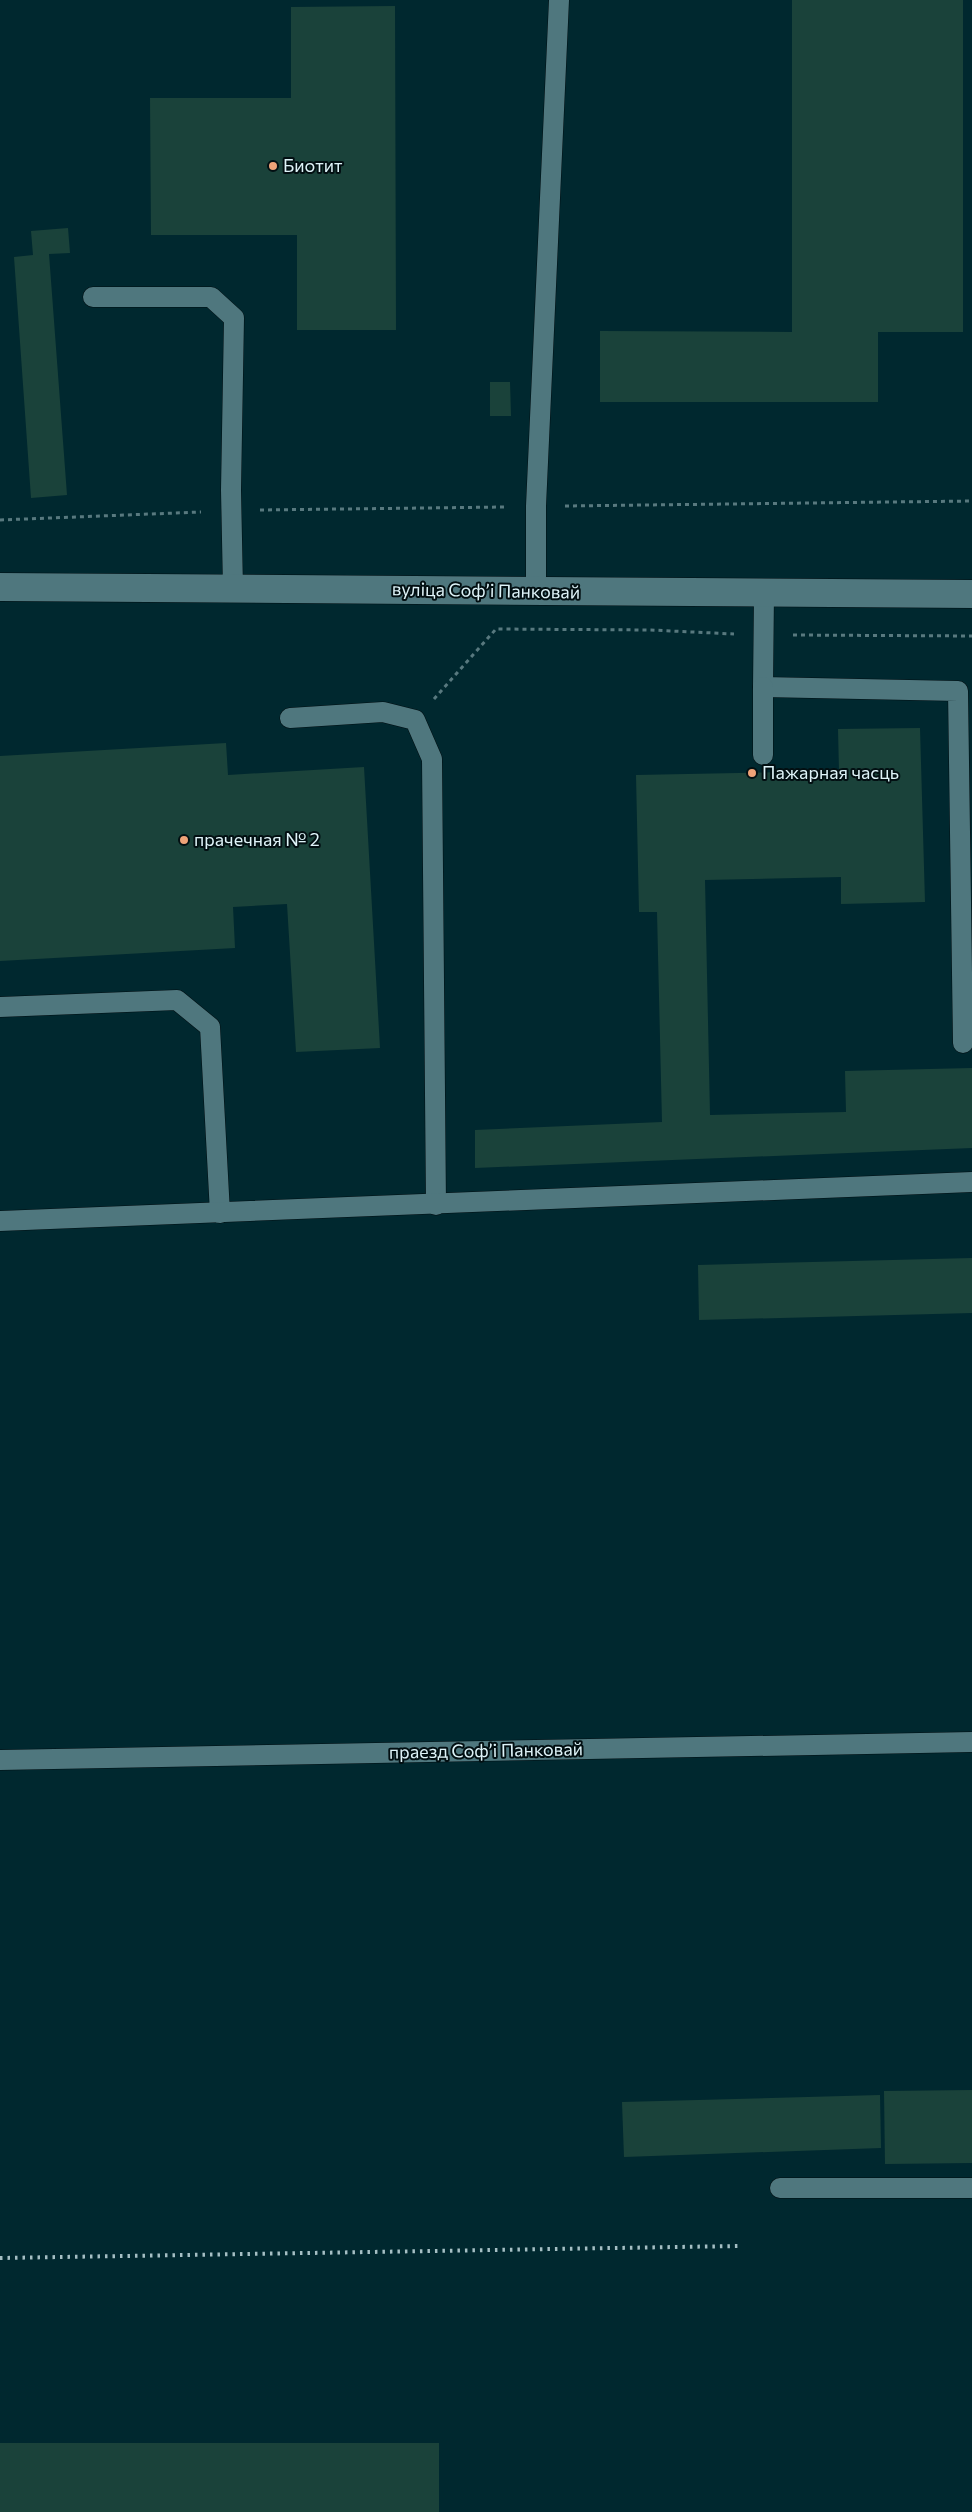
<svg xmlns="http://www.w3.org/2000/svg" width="972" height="2512" font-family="Commissioner,sans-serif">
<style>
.building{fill:#1a423a}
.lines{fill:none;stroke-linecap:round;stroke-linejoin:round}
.lane-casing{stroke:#000f13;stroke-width:21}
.street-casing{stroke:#000f13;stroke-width:29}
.path{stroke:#58797f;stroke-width:3;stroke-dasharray:4 4;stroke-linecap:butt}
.lane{stroke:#4f777e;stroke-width:20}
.street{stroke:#4f777e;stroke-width:28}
.rail{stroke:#a5bfc4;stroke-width:4;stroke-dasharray:2.5 5;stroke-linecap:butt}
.poi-dot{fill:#efa378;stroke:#020f12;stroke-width:2}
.labels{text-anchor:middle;stroke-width:4;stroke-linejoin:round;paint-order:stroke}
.poi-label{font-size:18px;fill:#def3f8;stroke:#020f12;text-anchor:start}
.street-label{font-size:18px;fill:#def3f8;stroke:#020f12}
</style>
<rect width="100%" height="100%" fill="#00282f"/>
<g class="building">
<path d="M792,0H963V332H878V402H600V331L792,332Z"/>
<path d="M395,6L396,330H297V235H151L150,98H291V7Z"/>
<path d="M68,228L70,253L49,254L67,495L31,498L14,257L33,255L31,231Z"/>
<path d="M490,382H510L511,416H490Z"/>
<path d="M920,728L925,902L841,904V877L705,880L710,1115L846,1112L845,1071L972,1068V1148L475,1168V1130L662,1122L657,912H639L636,775L839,771L838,729Z"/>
<path d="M226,743L228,775L364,767L380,1048L296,1052L287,904L233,907L235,948L0,961V756Z"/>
<path d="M972,1258V1313L699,1320L698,1265Z"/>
<path d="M972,2090V2163L885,2164L884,2091Z"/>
<path d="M880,2095L881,2148L624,2157L622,2102Z"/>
<rect x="0" y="2443" width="439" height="69"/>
</g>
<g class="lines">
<defs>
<g id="lane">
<path d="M93,297H211L234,318L231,490L233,588"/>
<path d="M536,591V506L559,0"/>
<path d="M764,594L763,687L958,691L963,1043"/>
<path d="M763,687V755"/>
<path d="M290,718L383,712L415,720L432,759L436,1205"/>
<path d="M0,1007L177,1000L210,1027L220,1213"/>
<path d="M0,1221L972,1182"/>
<path d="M0,1760L972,1742"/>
<path d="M780,2188H972"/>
</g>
<path id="street" d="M0,587L972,594"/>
</defs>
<use href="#lane" class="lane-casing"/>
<use href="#street" class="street-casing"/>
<g class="path">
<path d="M565,506L972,501"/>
<path d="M260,510L506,507"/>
<path d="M0,520L201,512"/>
<path d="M793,635L972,636"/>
<path d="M434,699L496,629L651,630L734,634"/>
</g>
<use href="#lane" class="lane"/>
<use href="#street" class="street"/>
<path class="rail" d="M0,2258L738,2246"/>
</g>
<g class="poi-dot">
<circle cx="273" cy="166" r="5"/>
<circle cx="752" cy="773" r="5"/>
<circle cx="184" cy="840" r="5"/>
</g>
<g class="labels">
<g class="poi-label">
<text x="283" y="172">Биотит</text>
<text x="762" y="779">Пажарная часць</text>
<text x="194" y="846">прачечная № 2</text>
</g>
<g class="street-label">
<text transform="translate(486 591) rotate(1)" y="6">вуліца Софʼі Панковай</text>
<text transform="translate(486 1751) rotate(-1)" y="6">праезд Софʼі Панковай</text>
</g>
</g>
</svg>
